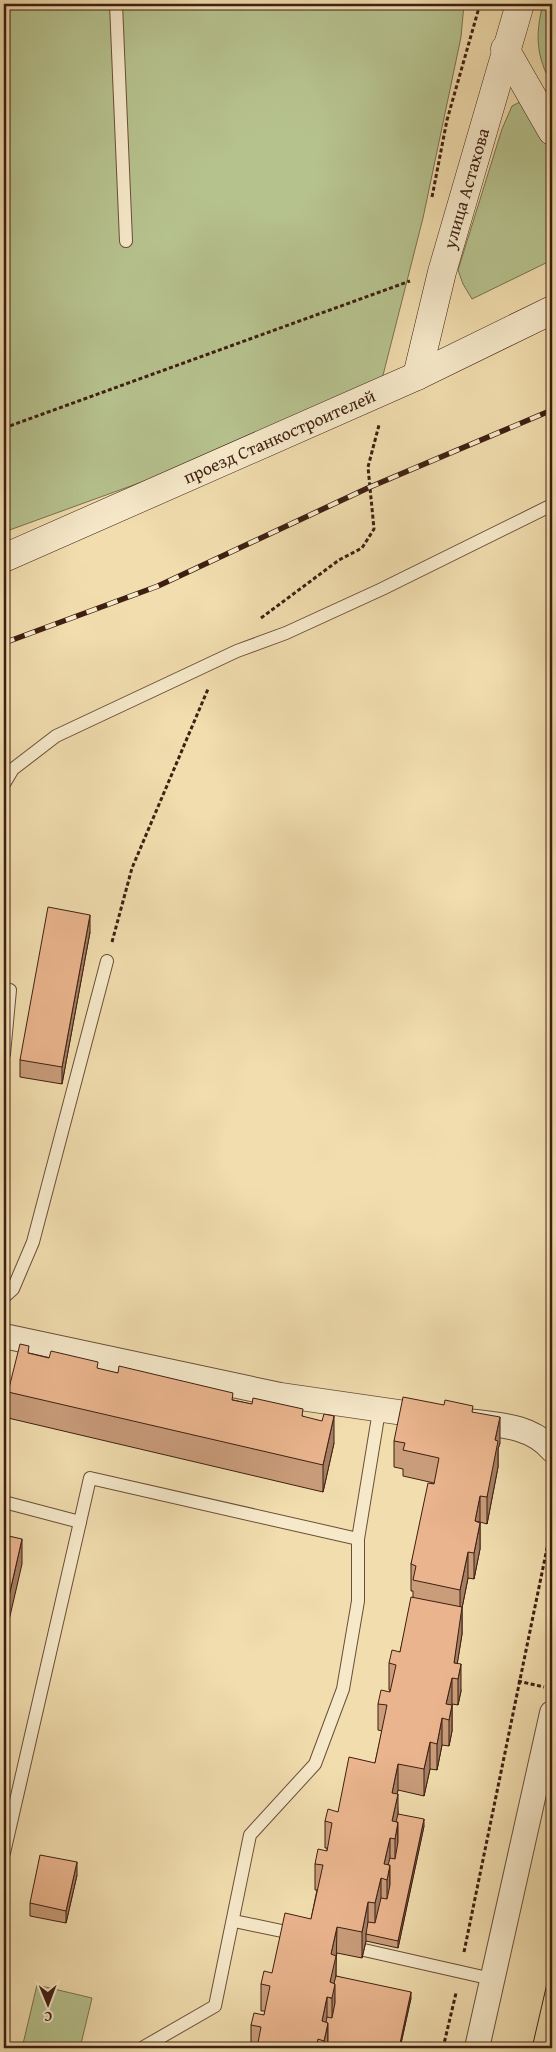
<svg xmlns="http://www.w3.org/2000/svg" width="556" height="2052" font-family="'Gentium Book Plus',serif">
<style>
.green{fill:#b6c28e;stroke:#7a7050}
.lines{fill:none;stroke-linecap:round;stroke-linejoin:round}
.lane-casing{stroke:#6b4e39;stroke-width:14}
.street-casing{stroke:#6b4e39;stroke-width:26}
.secondary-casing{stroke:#3e1f12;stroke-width:29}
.path{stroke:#3e1f12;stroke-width:3;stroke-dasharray:4 2.5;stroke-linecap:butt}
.lane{stroke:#f6e9ca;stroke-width:12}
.street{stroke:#f6e9ca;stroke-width:24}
.secondary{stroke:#f6e9ca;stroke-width:28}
.tram{stroke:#3e1f12;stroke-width:1}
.rail-casing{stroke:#3e1f12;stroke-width:5.5}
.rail{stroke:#f6e9ca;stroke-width:4;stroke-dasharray:11;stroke-linecap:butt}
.wall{fill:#c99c7a;stroke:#3e1f12}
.shaded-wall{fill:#a47f63;stroke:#3e1f12}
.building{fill:#eab58e;stroke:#3e1f12}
.labels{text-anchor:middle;stroke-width:5;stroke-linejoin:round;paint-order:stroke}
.street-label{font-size:18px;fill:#3e1f12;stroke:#f6e9ca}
</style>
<rect width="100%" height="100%" fill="#f1ddae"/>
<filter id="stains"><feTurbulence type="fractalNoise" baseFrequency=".004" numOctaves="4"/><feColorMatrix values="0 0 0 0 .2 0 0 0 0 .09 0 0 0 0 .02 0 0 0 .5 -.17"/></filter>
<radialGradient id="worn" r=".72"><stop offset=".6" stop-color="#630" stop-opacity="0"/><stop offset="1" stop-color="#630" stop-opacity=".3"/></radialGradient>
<g class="green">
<path d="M4,4H464L461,37L423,218L380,387L186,466L4,532Z"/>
<path d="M543,4H552V85C536,56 535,35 543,4Z"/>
<path d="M520,102L532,110L552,147V260L472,299L463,284L458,270L502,129L512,106Z"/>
<path d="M37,1985L92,1998L80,2048H22Z"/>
</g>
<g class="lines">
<defs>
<g id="lane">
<path d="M116,4L126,241"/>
<path d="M4,784L13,769L56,736L237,651L286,633L382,589L552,505"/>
<path d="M4,1054L10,990"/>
<path d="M4,1297L13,1289L33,1242L107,961"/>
<path d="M4,1502L80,1522L90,1478L358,1539"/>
<path d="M4,1853L80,1522"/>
<path d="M234,1921L296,1934"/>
<path d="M364,1950L492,1979"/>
<path d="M142,2048L215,2006L250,1835L315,1764L343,1689L358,1601V1539L379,1411"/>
</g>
<g id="street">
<path d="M4,1336L280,1395L432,1417"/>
<path d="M467,1421C498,1425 531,1425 552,1450"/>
<path d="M477,2048L552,1713"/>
</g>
<g id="secondary">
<path d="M505,49L552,131"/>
<path id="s1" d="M417,376L442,272L520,4"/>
<path id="s2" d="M4,558L417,376L552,310"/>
</g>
</defs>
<use href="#lane" class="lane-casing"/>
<use href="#street" class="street-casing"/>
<use href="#secondary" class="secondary-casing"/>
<g class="path">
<path d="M432,197L447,120L480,4"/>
<path d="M4,428L410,281"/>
<path d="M261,618L339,560L362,548L374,529L368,467L379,425"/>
<path d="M112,942L132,868L208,689"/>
<path d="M552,1524V1517"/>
<path d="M518,1681L544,1687"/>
<path d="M464,1952L552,1524"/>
<path d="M443,2048L456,1993"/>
</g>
<use href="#lane" class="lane"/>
<use href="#street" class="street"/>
<use href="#secondary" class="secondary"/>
<g class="tram">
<path d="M532,2048L552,1962"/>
<path d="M548,2048L552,2031"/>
</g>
<defs>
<path id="rail" d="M4,643L158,586L370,487L552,410"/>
</defs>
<use href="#rail" class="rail-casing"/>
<use href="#rail" class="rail"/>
</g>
<g class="wall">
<path d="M90,932L62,1084L20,1077V1060Z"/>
<path d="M29,1353L303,1416L334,1443L323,1492L8,1418V1392Z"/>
<path d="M473,1412L500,1443L498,1449V1467L487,1524L480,1522V1549L474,1579L468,1578L462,1608V1634L457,1664L461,1691L458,1705L452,1704V1731L449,1746L442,1745L437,1770L430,1769L424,1796L398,1790L397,1794L398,1814L424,1826L398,1948L366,1941L362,1958L337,1953L336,1958V1976L411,1998L400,2048H251V2025L264,2015L265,2011H261V1984L272,1973L311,1919L317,1890H315V1864L327,1851V1848H325V1821L338,1812L375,1763L382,1731L378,1730V1704L390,1692V1690H389V1663L400,1652L413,1597V1591H411V1564L434,1483L403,1476V1469L394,1467V1441Z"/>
<path d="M77,1875L66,1923L30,1916V1903Z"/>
</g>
<g class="shaded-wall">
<path d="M90,915V932L62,1084V1067Z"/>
<path d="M334,1416V1443L323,1492V1465Z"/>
<path d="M500,1417V1443L498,1449V1467L487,1524V1497L495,1440Z"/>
<path d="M480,1496V1522L475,1521Z"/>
<path d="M480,1523V1549L474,1579V1553Z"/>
<path d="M22,1539V1564L4,1642V1618Z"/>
<path d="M468,1552V1578L462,1608V1634L455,1678L454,1663L460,1616V1590Z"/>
<path d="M461,1664V1691L458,1705V1679Z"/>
<path d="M452,1678V1704L448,1720L446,1704Z"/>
<path d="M452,1705V1731L449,1746V1720Z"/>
<path d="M442,1718V1745L437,1770V1744Z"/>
<path d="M430,1742V1769L424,1796V1769Z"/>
<path d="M398,1764V1790L392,1819V1793Z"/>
<path d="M398,1794V1820L394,1839L392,1821Z"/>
<path d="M424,1819V1826L398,1948V1941Z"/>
<path d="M398,1822V1848L395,1865V1839Z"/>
<path d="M390,1838V1864L386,1880L384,1864Z"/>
<path d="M77,1862V1875L66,1923V1911Z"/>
<path d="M390,1865V1891L387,1906V1880Z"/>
<path d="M381,1878V1905L375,1929V1903Z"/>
<path d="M368,1902V1928L366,1934V1941L362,1958V1932Z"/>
<path d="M337,1927L335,2010L332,2024V1998H330L331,1954Z"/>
<path d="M411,1992V1998L400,2048H399Z"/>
<path d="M327,1997V2024L322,2021Z"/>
<path d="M328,2023V2048H324V2041Z"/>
</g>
<g class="building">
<path d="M48,907L90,915L62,1067L20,1060Z"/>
<path d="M20,1344L29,1346L28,1353L49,1358L51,1351L98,1362L97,1368L118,1373L119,1366L233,1393L232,1400L252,1404L253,1398L303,1409L302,1416L322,1421L324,1414L334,1416L323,1465L8,1392Z"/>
<path d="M403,1397L444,1405L445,1400L473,1406L472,1412L500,1417L495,1440L498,1441L487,1497L480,1496L475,1521L480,1523L474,1553L468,1552L460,1590L413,1580L416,1566L411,1564L428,1483L434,1484L439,1458L403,1450L405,1443L394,1441Z"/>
<path d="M4,1535L22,1539L4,1618Z"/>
<path d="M411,1597L462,1607L454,1663L461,1664L458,1679L452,1678L446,1704L452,1705L449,1720L442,1718L437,1744L430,1742L424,1769L398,1764L392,1793L398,1794L392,1821L398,1822L395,1839L390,1838L384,1864L390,1865L387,1880L381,1878L375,1903L368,1902L362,1932L337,1927L331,1954L336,1956L330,1982L335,1984L332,1998L327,1997L322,2021L328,2023L324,2041L318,2039L316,2048H257L261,2027L251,2025L254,2013L264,2015L270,1986L261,1984L264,1971L272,1973L285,1913L311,1919L323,1865L315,1864L318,1849L327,1851L332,1823L325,1821L328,1809L338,1812L349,1757L375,1763L387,1705L378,1704L381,1690L390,1692L396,1665L389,1663L392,1650L400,1652Z"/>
<path d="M398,1814L424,1819L398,1941L366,1934L368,1922L375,1923L381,1898L387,1899L390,1885V1865H388L390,1858L395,1859L398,1842V1822H396Z"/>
<path d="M40,1855L77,1862L66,1911L30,1903Z"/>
<path d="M336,1976L411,1992L399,2048H327L328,2042V2023L326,2022L327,2017L332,2018L335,2003V1984L334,1983Z"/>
<path d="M189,2043L215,2048H188Z"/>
</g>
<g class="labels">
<g class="street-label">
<text dy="6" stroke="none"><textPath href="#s1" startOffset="194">улица Астахова</textPath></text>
<text dy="6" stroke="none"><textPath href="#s2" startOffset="301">проезд Станкостроителей</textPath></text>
</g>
</g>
<rect width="556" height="2052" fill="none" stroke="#f1ddae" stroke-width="20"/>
<rect x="5" y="5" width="546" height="2042" fill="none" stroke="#3e1f12" stroke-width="2.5"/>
<rect x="10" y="10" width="536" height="2032" fill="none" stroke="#3e1f12"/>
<g transform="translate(48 2004) rotate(179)" stroke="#f6e9ca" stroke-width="4" paint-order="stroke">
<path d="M0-4L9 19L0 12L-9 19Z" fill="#3e1f12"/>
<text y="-8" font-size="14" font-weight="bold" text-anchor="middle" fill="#3e1f12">С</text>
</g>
<rect width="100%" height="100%" filter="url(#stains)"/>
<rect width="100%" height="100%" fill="url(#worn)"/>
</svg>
